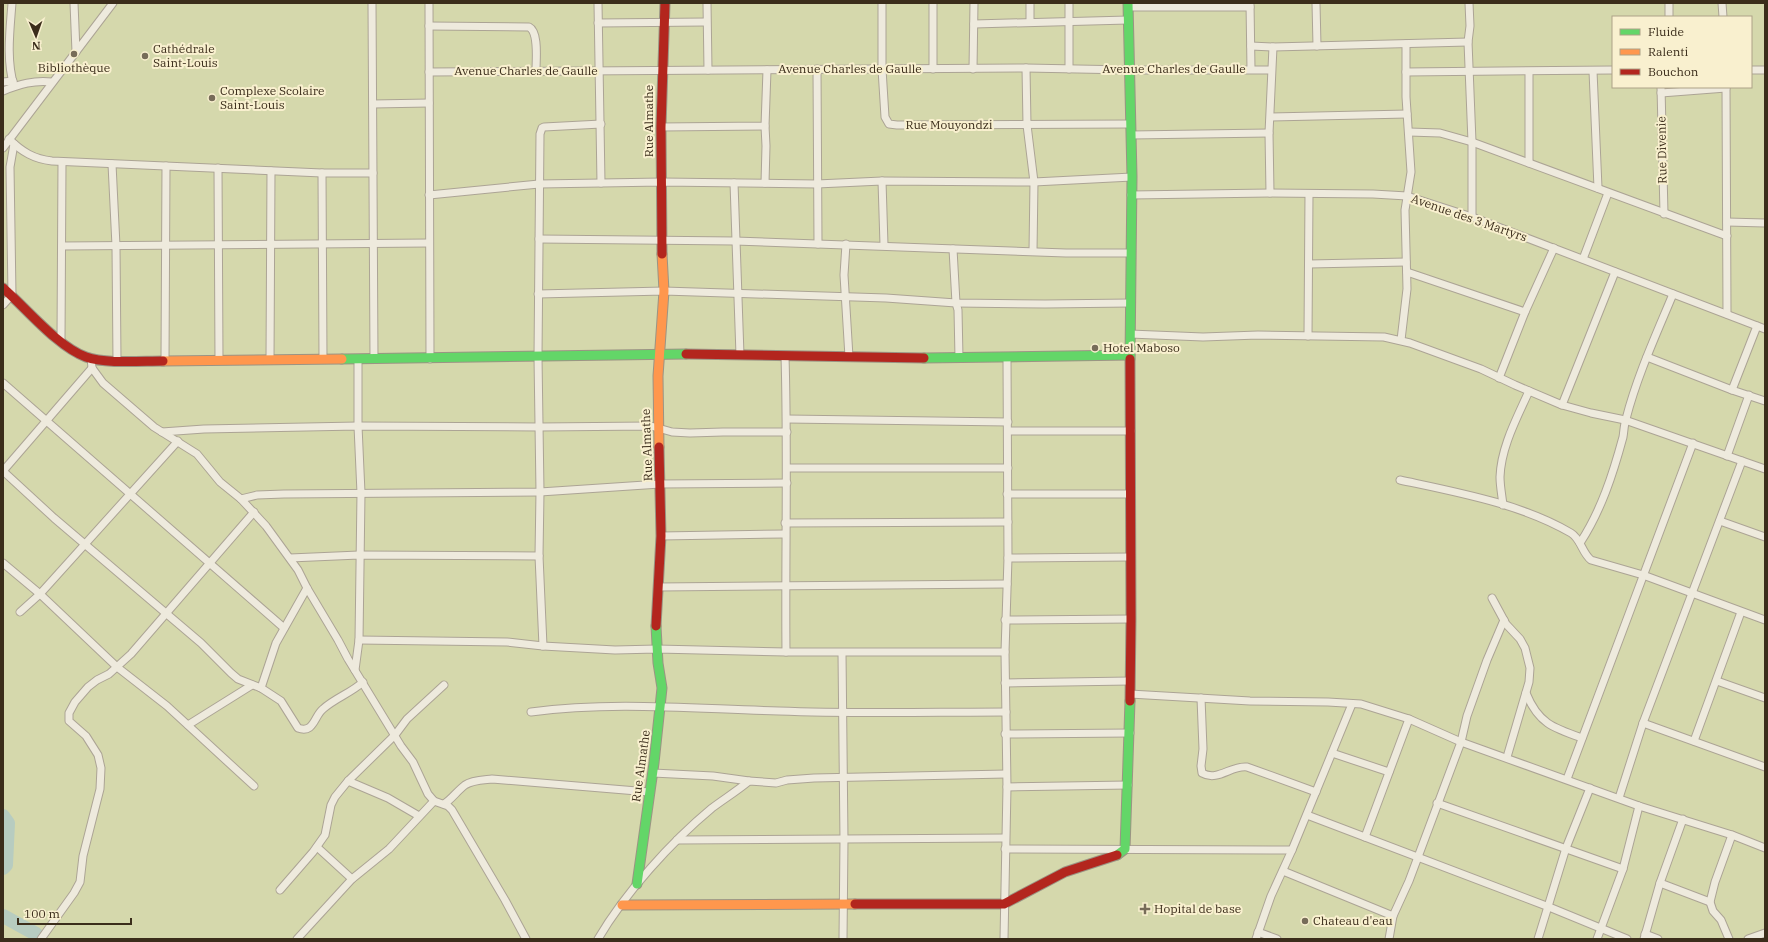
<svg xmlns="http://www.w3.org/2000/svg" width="1768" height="942" font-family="'IBM Plex Serif',serif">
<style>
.green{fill:#d5d8ac;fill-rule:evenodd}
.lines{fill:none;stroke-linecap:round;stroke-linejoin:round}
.river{stroke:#b7ccc0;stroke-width:14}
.street-casing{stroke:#aca495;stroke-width:9}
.fast-casing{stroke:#9b9484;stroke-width:11}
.slow-casing{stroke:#9b9484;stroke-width:11}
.jam-casing{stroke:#9b9484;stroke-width:11}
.street{stroke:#eeeadd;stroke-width:7}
.fast{stroke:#63d668;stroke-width:9}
.slow{stroke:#ff974d;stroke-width:9}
.jam{stroke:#b3261e;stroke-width:9}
.poi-dot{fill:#776c59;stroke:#f9f0cf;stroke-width:1.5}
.labels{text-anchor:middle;stroke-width:4;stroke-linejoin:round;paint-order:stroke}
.poi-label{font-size:12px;fill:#3b2d1b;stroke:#f9f0cf;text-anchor:start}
.street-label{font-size:12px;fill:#3b2d1b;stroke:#f9f0cf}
</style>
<rect width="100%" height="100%" fill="#e7e0cb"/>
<path class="green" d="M3,3H1765V939H3ZM1613,17H1751V87H1613Z"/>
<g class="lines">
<g class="river">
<path d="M3,816L8,823L6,865L3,868"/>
<path d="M3,916L36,934L38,939"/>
</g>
<defs>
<g id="street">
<path d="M12,3C10,30 6,60 14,86"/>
<path d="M74,3L76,52"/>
<path d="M372,3L374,359"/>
<path d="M429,3L430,359"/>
<path d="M598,3L601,183"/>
<path d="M707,3L708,70"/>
<path d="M882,3V69L885,117L889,124L897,125L1131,124"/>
<path d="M1030,3V22"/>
<path d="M1250,3L1251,69"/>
<path d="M1316,3L1317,46"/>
<path d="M1469,3L1470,26L1468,42L1472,142V217"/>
<path d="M1669,3V17"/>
<path d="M1722,3L1723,17"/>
<path d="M1128,7H1250"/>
<path d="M598,23L706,22"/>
<path d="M974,24L1128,20"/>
<path d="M429,26L529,27C539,32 536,59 536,70"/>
<path d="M1251,46L1273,47L1468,42"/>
<path d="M1026,68L1027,125L1034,182L1033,251"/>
<path d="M817,69L818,244"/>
<path d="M933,69V3"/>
<path d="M973,69L974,3"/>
<path d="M1069,69V3"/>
<path d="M1751,70H1765"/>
<path d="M1593,71L1598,188"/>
<path d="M429,72L1026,68L1129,70H1271"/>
<path d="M1406,72L1613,70"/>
<path d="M1529,72V163"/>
<path d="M3,82L13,81"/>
<path d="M1661,87L1664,214"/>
<path d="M1726,87L1727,314"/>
<path d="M3,91C20,84 34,80 52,82"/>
<path d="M1661,93L1726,88"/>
<path d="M373,104L429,103"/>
<path d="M1271,117L1407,114"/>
<path d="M765,126L766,146L765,183"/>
<path d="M661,127L765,126L767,70"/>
<path d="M1409,132L1440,133L1472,142L1727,236"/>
<path d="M1131,135L1269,133"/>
<path d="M9,139C22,152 34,159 52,161L322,173H373"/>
<path d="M3,148L113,3"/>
<path d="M112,164L116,246L117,360"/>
<path d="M218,168L219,360"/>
<path d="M322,173L323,358"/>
<path d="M882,181L884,245"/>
<path d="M734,183L740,355"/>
<path d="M1270,193L1269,133L1273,47"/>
<path d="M429,195L539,184L601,183L662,182L817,184L882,181L1034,182L1132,177"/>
<path d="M1131,195L1270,193L1373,194L1407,196L1472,217L1765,329"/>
<path d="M1727,222L1765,223"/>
<path d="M539,239L735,241L1066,253H1131"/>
<path d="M846,244L844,275L849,357"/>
<path d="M62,246L429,243"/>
<path d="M953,249L956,303L958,310L959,358"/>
<path d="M1583,259L1608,193"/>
<path d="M1309,264L1406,262"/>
<path d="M1407,272L1525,312"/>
<path d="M538,294L664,291L886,298L956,303L1045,304L1131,303"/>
<path d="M3,305L12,295L10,167L14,144"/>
<path d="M1130,334L1203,337L1258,335L1384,337L1410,343L1481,369L1515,385L1562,405L1591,413L1625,420L1765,469"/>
<path d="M1308,336L1309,194"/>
<path d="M61,340L62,162"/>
<path d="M1401,340L1407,289L1405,210L1411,172L1406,97V44"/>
<path d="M785,356C788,455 785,554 786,652"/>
<path d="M1647,357L1732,390L1765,401"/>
<path d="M91,358L92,368L103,383L154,427L197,454L220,482L241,499L257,495L284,494L540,492L660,484L787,483"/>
<path d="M165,360L166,166"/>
<path d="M270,360L271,171"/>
<path d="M1499,378L1525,312L1554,248"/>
<path d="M3,383L284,628"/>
<path d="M1732,390L1757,326"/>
<path d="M1562,405L1615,272"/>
<path d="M787,419L1008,422"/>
<path d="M1008,431H1131"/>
<path d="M162,432L204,429L358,426L539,427L651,426L672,432L690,433L723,432H787"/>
<path d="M1727,456L1749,395"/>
<path d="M787,468H1008"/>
<path d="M3,471L54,518L201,643L231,673L238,679L261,688L281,701L298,728C314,734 314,716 323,709C335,698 351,693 363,682"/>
<path d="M3,471L92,368"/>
<path d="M1400,480C1456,492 1522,504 1571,533C1581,539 1582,553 1591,560L1643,575L1765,620"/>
<path d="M1007,494H1131"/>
<path d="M241,499L266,526L298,570L307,588L338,640L348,659L401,746L413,762L428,794L434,801L448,806L452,810L505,900L526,939"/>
<path d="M1503,505C1502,496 1500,486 1500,477C1501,447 1517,418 1529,391"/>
<path d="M1720,521L1765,537"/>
<path d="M785,523L1008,522"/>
<path d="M661,536L785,534"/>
<path d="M1580,543C1601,511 1613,474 1623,437C1624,431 1624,425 1626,419C1637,376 1656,335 1673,294"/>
<path d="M290,558L359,555L539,556"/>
<path d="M1008,558L1130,557"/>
<path d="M3,563L40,594L117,667L167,706L254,786"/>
<path d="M659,587L1007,584"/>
<path d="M1492,598L1506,624L1520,639L1525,648L1530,668L1529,682L1507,757"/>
<path d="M20,612L40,594L178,441"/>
<path d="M1005,620L1131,619"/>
<path d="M359,640L507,642L543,646L615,650L657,649L786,652H1005"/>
<path d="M543,646L539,556L540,492L538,357L540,134L542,128L544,127L601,124"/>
<path d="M842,653L844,840L843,939"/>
<path d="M355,670L359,640L361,493L358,426V360"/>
<path d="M1717,681L1765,698"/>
<path d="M1005,683L1130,681"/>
<path d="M261,688L276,643L307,588"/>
<path d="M1526,693C1538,723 1553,728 1582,738"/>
<path d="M1130,694L1250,701L1328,702L1361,704L1409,719L1461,742L1639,806L1732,835L1765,848"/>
<path d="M1201,698L1203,749L1201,766L1202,773C1218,782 1231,765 1247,767L1316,792"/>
<path d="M531,712C613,701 696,709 779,711C854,714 930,712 1006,712"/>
<path d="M1643,723L1765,767"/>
<path d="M188,725L252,685"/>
<path d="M1005,734L1130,733"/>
<path d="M1694,741L1741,612"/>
<path d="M1332,753L1389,772"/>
<path d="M653,773L713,776L749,781"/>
<path d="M1567,779C1610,667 1650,555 1693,443"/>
<path d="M348,781L388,798L419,816"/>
<path d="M1007,787L1128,785"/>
<path d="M1619,798L1643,723L1742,461"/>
<path d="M1437,803L1623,869"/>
<path d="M444,804C452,799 457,791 465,785C472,780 483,780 492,779L649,792"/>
<path d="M1307,815L1549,907L1627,939"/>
<path d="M1365,837L1409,719"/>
<path d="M677,840L1005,838"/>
<path d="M317,847L352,879"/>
<path d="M1005,849L1292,850"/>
<path d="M1283,871L1393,916L1409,881L1461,742L1467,716L1487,660L1504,620"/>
<path d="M1660,883L1710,902"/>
<path d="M280,890L313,852L325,835L331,805L335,797L348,781L395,735L407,719L444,685"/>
<path d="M1258,932L1277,939"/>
<path d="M1645,934L1658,939"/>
<path d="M41,939L74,893L80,882L83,856L100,789L101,768L98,755L86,736L69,721V713L75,702L88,687L97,680L109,674L131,654L254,512"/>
<path d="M297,939L352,879L389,849L434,801"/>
<path d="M598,939C625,893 671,842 712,808C724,799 737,791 749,781L776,783L787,780L814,778L1006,774"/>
<path d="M1004,939L1007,787L1005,652L1008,558L1007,358"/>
<path d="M1256,939L1271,896L1292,850L1352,704"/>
<path d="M1389,939L1393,916"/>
<path d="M1538,939L1566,848L1590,788"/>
<path d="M1597,939L1623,869L1639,806"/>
<path d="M1644,939L1660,883L1683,819"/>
<path d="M1729,939L1721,920L1713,911L1710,902L1715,882L1732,835"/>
<path d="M1748,939L1765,933"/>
</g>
<g id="fast">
<path d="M1128,3L1132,177L1130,359"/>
<path d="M924,358L1130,355"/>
<path d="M342,359L686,354"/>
<path d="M1117,855L1125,849L1130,701"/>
<path d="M637,884L654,763L662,688L658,663L656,626"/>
</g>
<g id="slow">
<path d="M163,361L342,359"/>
<path d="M659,447L658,376L664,291L662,254"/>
<path d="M622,905L855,904"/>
</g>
<g id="jam">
<path d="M662,254L661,127L665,3"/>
<path d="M3,288C26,308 58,347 86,357C105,364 141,361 163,361"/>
<path d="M686,354L924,358"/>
<path d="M656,626L661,536L659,447"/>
<path d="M1130,701L1131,619L1130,359"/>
<path d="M855,904H1004L1065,872L1117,855"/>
</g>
</defs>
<use href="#street" class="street-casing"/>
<use href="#fast" class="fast-casing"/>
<use href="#slow" class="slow-casing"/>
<use href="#jam" class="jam-casing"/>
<use href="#street" class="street"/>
<use href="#fast" class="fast"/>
<use href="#slow" class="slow"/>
<use href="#jam" class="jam"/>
</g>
<g class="poi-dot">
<circle cx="74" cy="54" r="4"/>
<circle cx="145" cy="56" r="4"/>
<circle cx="212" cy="98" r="4"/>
<circle cx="1095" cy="348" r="4"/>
<path d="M1143 903h4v4h4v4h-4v4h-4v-4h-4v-4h4z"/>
<circle cx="1305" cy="921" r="4"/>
</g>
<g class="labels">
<g class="poi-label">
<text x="153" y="53">Cathédrale<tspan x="153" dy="14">Saint-Louis</tspan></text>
<text x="74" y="72" text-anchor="middle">Bibliothèque</text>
<text x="220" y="95">Complexe Scolaire<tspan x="220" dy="14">Saint-Louis</tspan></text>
<text x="1103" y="352">Hotel Maboso</text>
<text x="1154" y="913">Hopital de base</text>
<text x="1313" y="925">Chateau d'eau</text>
</g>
<g class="street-label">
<text x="850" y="73">Avenue Charles de Gaulle</text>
<text x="1174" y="73">Avenue Charles de Gaulle</text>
<text x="526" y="75">Avenue Charles de Gaulle</text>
<text transform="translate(649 121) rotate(-90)" y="4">Rue Almathe</text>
<text x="949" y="129">Rue Mouyondzi</text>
<text transform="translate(1662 150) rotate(-91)" y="4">Rue Divenie</text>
<text transform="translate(1469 218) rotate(19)" y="4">Avenue des 3 Martyrs</text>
<text transform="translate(647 445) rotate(-92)" y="4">Rue Almathe</text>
<text transform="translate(641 766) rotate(-82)" y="4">Rue Almathe</text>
</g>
</g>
<rect width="1768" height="942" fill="none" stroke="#3b2d1b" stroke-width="8"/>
<rect x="1612" y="16" width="140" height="72" fill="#f9f0cf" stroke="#ada287"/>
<rect x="1620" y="29" width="20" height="6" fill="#63d668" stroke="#ada287"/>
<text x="1648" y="36" font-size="12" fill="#3b2d1b">Fluide</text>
<rect x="1620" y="49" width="20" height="6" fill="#ff974d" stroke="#ada287"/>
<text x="1648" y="56" font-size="12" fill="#3b2d1b">Ralenti</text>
<rect x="1620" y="69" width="20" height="6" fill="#b3261e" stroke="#ada287"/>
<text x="1648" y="76" font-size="12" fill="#3b2d1b">Bouchon</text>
<g transform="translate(36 36) rotate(178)" stroke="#f9f0cf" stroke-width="3" paint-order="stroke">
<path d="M0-3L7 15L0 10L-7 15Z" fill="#3b2d1b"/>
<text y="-6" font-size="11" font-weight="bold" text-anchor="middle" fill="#3b2d1b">N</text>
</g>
<path d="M18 918v6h113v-6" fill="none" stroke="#3b2d1b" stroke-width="2"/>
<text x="24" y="918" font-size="12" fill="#3b2d1b" stroke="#f9f0cf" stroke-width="3" paint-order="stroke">100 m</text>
</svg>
